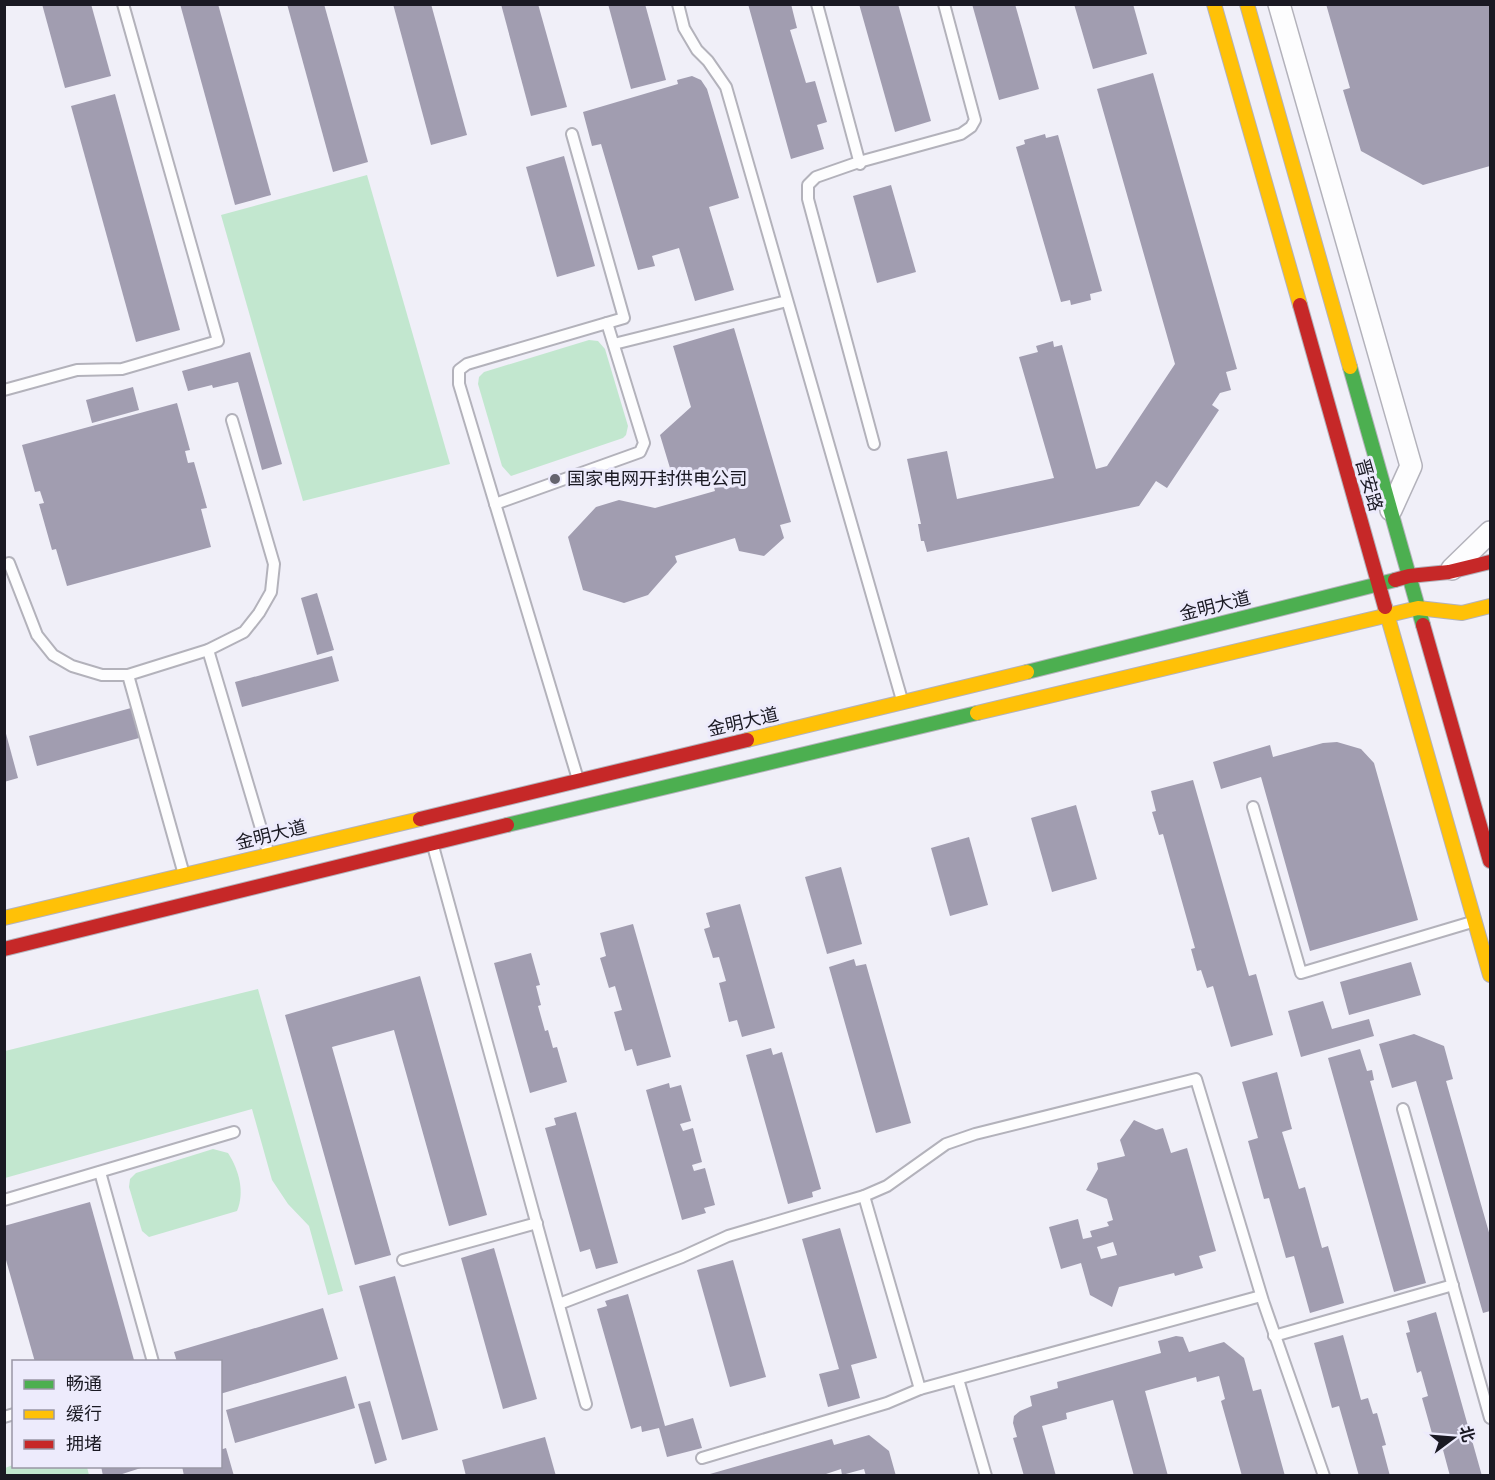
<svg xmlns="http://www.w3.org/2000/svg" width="1495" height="1480" font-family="Mulish,'Noto Sans SC',sans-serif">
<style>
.green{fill:#c2e7cf}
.building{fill:#a19db0;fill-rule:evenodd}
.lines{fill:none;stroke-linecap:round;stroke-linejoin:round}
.lane-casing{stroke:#b3b2bb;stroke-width:14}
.street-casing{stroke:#b3b2bb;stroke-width:24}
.fast-casing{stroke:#b3b2bb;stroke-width:16}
.slow-casing{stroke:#b3b2bb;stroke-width:16}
.jam-casing{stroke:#b3b2bb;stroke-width:16}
.lane{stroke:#fdfdfe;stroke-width:10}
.street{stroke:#fdfdfe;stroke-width:21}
.fast{stroke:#4caf50;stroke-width:14}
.slow{stroke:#ffc107;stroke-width:14}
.jam{stroke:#c62828;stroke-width:14}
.poi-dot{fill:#65646e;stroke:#edebfc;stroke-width:2}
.labels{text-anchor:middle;stroke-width:6;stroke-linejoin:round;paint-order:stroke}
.poi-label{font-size:18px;fill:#1a1923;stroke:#edebfc;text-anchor:start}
.street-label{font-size:18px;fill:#1a1923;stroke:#edebfc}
</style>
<rect width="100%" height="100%" fill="#f0eff8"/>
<g class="green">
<path d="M367,175L450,464L303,501L221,215Z"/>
<path d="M589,340L598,341L605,349L628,426L626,435L623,438L511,476L502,466L478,384L479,377L484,372Z"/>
<path d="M258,989L343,1291L328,1295L309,1226L288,1204L272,1180L252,1109L5,1178V1051Z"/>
<path d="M213,1149L228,1153C239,1170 245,1192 237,1211L149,1237L142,1231L129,1187L130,1179L136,1173Z"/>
<path d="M13,1465L87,1467L89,1475H5V1468Z"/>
</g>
<g class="building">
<path d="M42,4H91L111,76L65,88Z"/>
<path d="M180,4H218L271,195L235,205Z"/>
<path d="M287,4H324L368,162L333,172Z"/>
<path d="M393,4H431L467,135L431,145Z"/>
<path d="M501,4H538L567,107L531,116Z"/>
<path d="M608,4H645L666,80L631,89Z"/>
<path d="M748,4H791L797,28L790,30L806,83L815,81L827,122L817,125L824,149L791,159Z"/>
<path d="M859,4H898L931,121L895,132Z"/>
<path d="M972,4H1015L1039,89L999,100Z"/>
<path d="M1074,4H1133L1147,54L1093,69Z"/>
<path d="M1326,4H1490V166L1423,185L1361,151L1343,90L1350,88Z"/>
<path d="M1153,73L1237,369L1226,372L1231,390L1220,393L1212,405L1219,410L1167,488L1156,481L1139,506L927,552L924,541H921L918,524H921L907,459L947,451L957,499L1054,478L1019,357L1038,352L1036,346L1053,341L1054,347L1062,345L1096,469L1107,466L1175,364L1097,89Z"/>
<path d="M692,76L701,80L707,89L739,198L709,207L734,290L695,301L679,248L652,256L655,266L638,270L601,144L592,146L583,112L678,84L677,80Z"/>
<path d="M115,94L180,330L136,342L71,106Z"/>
<path d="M1045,134L1046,138L1058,135L1102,291L1090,294L1091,300L1071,305L1070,300L1061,302L1016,147L1025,144L1024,140Z"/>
<path d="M564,156L595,266L557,277L526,167Z"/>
<path d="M891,185L916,272L877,283L853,196Z"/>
<path d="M734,328L791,522L780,525L784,538L764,556L739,551L735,538L675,556L677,562L648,595L624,603L583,590L568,537L596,507L619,500L655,508L715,491L712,480L670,468L660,435L691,407L673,346Z"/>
<path d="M250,352L282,464L262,470L238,382L213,388L212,385L188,391L182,371Z"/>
<path d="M133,387L139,410L92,423L86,400Z"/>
<path d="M177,403L190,450L185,451L188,463L194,462L207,508L201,509L211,547L67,586L56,549L52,550L39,504L44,503L40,491L35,492L22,445Z"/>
<path d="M317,593L334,650L317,655L301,598Z"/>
<path d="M332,656L339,681L242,707L235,682Z"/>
<path d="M131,708L139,738L37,766L29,736Z"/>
<path d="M5,730L18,778L4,782V731Z"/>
<path d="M1337,742L1361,749L1374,763L1418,920L1310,951L1261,777L1221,789L1213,762L1270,745L1273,757L1323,743Z"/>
<path d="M1193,780L1249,976L1256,974L1273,1035L1231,1047L1213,986L1207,988L1201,970L1197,971L1191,949L1195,948L1163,834L1159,835L1152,812L1156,811L1151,791Z"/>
<path d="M1076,805L1097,879L1052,892L1031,818Z"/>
<path d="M969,837L988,905L950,916L931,848Z"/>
<path d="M841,867L862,944L827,954L805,877Z"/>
<path d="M740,904L775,1028L742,1037L737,1020L729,1022L719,983L726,981L719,957L713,958L704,929L710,927L706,913Z"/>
<path d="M633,924L671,1057L637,1066L632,1049L625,1051L614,1012L622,1010L615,986L609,988L600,958L606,956L600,933Z"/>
<path d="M531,953L540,985L536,986L541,1005L538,1006L545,1031L548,1030L553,1048L557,1047L567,1082L530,1093L494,963Z"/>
<path d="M854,959L856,966L866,964L911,1123L876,1133L829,967Z"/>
<path d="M1411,962L1421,995L1349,1015L1340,982Z"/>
<path d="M420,976L487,1215L449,1226L394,1030L332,1047L391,1255L355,1265L285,1015Z"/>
<path d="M1323,1001L1332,1029L1369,1019L1374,1036L1301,1057L1288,1011Z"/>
<path d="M1414,1034L1444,1046L1453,1079L1446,1081L1490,1236V1311L1483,1313L1416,1081L1392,1088L1379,1044Z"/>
<path d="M771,1048L773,1055L782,1052L821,1189L812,1192L813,1197L788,1204L746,1055Z"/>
<path d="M1360,1049L1367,1071L1372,1070L1374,1080L1370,1081L1426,1283L1394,1292L1328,1058Z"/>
<path d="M1277,1072L1292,1129L1282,1132L1299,1189L1305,1187L1322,1248L1328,1246L1344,1303L1310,1313L1294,1256L1286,1258L1269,1198L1264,1199L1248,1141L1258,1138L1242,1082Z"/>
<path d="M669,1083L670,1088L681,1085L691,1121L680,1124L683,1131L693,1128L702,1162L692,1165L694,1171L705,1168L715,1205L704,1208L706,1213L682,1220L646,1090Z"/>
<path d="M576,1112L618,1263L596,1269L590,1249L580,1252L545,1128L556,1125L554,1118Z"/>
<path d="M1134,1120L1156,1130L1163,1128L1171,1153L1187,1148L1216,1251L1199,1256L1203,1268L1175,1276L1174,1273L1119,1287L1112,1307L1090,1295L1081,1263L1061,1269L1049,1227L1078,1219L1083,1239L1092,1237L1090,1231L1109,1226L1107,1222L1113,1220L1107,1199L1086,1190L1098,1169L1097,1163L1125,1156L1120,1140ZM1113,1242L1117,1255L1101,1259L1097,1247Z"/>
<path d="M90,1202L134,1360L35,1362L4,1253V1226Z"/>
<path d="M840,1228L877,1358L851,1365L860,1398L828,1407L819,1374L839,1369L802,1239Z"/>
<path d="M494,1248L537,1399L503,1409L461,1258Z"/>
<path d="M733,1260L766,1377L730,1387L697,1270Z"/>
<path d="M395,1276L438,1430L402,1440L359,1286Z"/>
<path d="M628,1294L665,1426L693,1418L702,1448L667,1457L659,1428L642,1432L641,1426L631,1429L597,1309L607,1306L605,1301Z"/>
<path d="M323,1308L338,1359L220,1394V1362H177L174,1352Z"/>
<path d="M1436,1312L1482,1476H1450L1439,1435L1433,1437L1422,1398L1428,1396L1421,1371L1417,1373L1406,1333L1410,1332L1407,1321Z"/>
<path d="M1343,1335L1361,1400L1368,1398L1373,1414L1377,1413L1386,1445L1382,1446L1390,1476H1359L1339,1406L1332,1408L1314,1343Z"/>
<path d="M1176,1336L1183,1337L1189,1352L1224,1342L1244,1358L1253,1391L1261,1389L1285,1476H1242L1221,1401L1225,1399L1219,1376L1197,1382L1196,1377L1145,1391L1168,1476H1134L1113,1400L1066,1413L1067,1419L1042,1426L1056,1476H1024L1013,1438L1017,1437L1013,1423L1014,1416L1020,1411L1032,1406L1030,1396L1058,1388L1057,1382L1161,1353L1158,1341Z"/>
<path d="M346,1376L355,1408L235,1443L226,1410Z"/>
<path d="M370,1401L387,1460L375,1464L358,1404Z"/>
<path d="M869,1435L889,1451L896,1476H866L864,1469L842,1475L841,1469L820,1476H703L832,1439L834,1445Z"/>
<path d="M545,1437L556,1476H466L462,1460Z"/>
<path d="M226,1448L234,1476H184L182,1466H220V1450Z"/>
<path d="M101,1466H144V1467L116,1476H103Z"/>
</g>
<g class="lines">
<defs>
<g id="lane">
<path d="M678,4L684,28L697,50L708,61L726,87L902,700"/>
<path d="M817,4L860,164"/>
<path d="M572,134L624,318L467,364L459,370V384L577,776"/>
<path d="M614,344L787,301"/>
<path d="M4,390L77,370L122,369L218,341L123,4"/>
<path d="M874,444L808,199V185L816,177L859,162L961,134L971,127L975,120L944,4"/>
<path d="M495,504L640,452L644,443L607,323"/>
<path d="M9,563L37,635L53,655L72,666L102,675H128L208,650L244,632L259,613L271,592L274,564L232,420"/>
<path d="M208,650L268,852"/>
<path d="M128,675L183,871"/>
<path d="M1253,807L1301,973L1472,922"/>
<path d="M433,846L586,1404"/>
<path d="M1403,1109L1490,1418"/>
<path d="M100,1172L153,1362"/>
<path d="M864,1196L920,1389"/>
<path d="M4,1200L234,1132"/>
<path d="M403,1260L537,1223"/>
<path d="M559,1304L682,1257L728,1236L864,1196L887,1186L946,1144L975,1134L1196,1079L1263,1301L1324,1476"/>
<path d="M1274,1336L1453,1285"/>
<path d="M958,1379L986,1476"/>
<path d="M4,1417L14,1414"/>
<path d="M702,1458L887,1403L920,1389L1261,1296"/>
</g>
<g id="street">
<path d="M1279,4L1411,466L1391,510"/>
<path d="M1452,569L1490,532"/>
</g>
<g id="fast">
<path d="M1350,367L1423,625"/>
<path d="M1027,672L1395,580"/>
<path d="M507,825L977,713"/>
</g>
<g id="slow">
<path d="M1214,4L1300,305"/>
<path d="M1247,4L1350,367"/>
<path d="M1385,607L1490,975"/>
<path d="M977,713L1418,608L1462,613L1490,606"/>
<path d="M747,740L1027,672"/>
<path d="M4,918L420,819"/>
</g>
<g id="jam">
<path d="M1300,305L1385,607"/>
<path d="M1395,580L1409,576L1449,572L1490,562"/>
<path d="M1423,625L1490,861"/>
<path d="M420,819L747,740"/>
<path d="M4,949L507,825"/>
</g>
</defs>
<use href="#lane" class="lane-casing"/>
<use href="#street" class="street-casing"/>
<use href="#fast" class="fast-casing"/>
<use href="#slow" class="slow-casing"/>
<use href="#jam" class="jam-casing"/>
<use href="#lane" class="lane"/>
<use href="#street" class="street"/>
<use href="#fast" class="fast"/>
<use href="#slow" class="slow"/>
<use href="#jam" class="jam"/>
</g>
<circle class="poi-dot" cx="555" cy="479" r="6"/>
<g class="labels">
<g class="poi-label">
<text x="567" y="485">国家电网开封供电公司</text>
</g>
<g class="street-label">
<text transform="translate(1369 485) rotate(74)" y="6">晋安路</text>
<text transform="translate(1215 606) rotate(-14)" y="6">金明大道</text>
<text transform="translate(743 722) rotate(-13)" y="6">金明大道</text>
<text transform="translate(271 835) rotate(-14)" y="6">金明大道</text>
</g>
</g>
<rect width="1495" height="1480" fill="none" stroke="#1a1923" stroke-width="12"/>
<rect x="12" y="1360" width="210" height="108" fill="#edebfc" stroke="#9997a5" stroke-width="1.5"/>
<rect x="24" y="1380" width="30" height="9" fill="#4caf50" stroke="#9997a5" stroke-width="1.5"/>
<text x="66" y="1390" font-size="18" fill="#1a1923">畅通</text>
<rect x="24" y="1410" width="30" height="9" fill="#ffc107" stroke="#9997a5" stroke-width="1.5"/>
<text x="66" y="1420" font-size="18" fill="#1a1923">缓行</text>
<rect x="24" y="1440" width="30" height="9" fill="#c62828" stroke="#9997a5" stroke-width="1.5"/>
<text x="66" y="1450" font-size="18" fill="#1a1923">拥堵</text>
<g transform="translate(1453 1438) rotate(74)" stroke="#edebfc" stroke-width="4.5" paint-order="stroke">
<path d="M0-4.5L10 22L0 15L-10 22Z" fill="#1a1923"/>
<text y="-9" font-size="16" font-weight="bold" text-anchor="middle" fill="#1a1923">北</text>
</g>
</svg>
